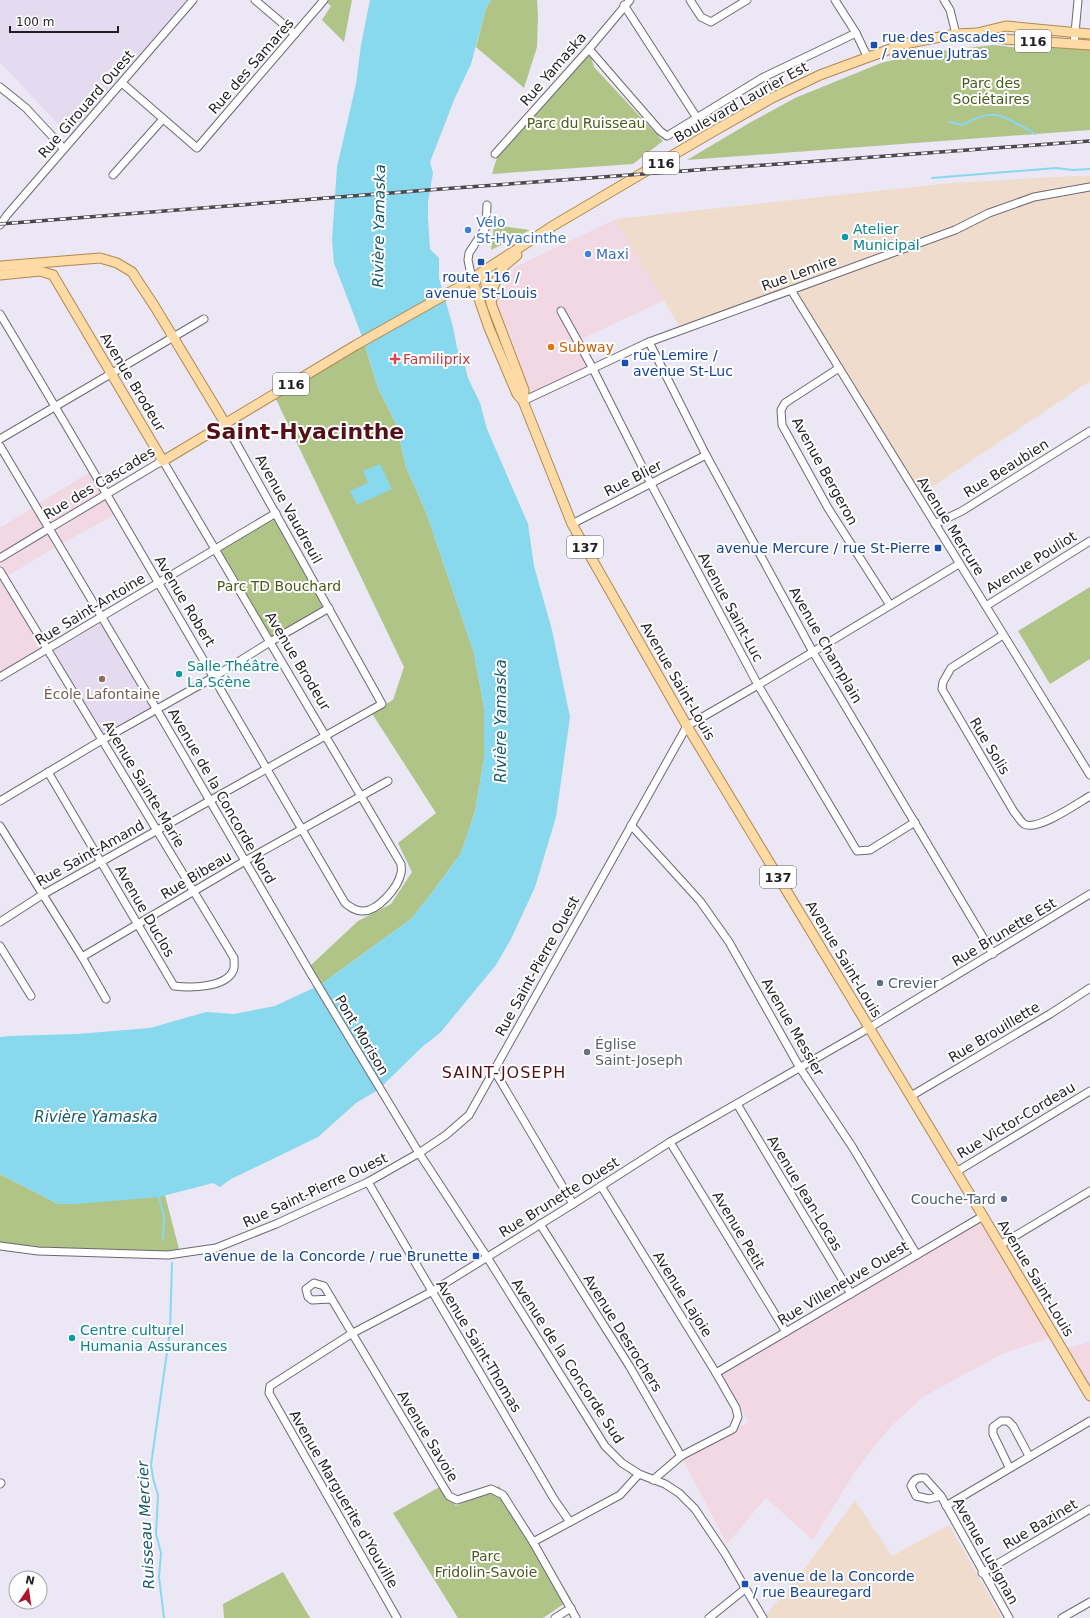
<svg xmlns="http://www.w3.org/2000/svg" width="1090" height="1618" font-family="'DejaVu Sans',sans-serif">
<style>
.commercial{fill:#f1d8e2}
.industrial{fill:#efdccc}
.built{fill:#e4dbf0}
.green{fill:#b0c488}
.forest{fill:#b0c487}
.water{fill:#88d8ee}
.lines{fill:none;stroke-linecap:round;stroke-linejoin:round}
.stream{stroke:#88d8ee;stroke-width:2}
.minor-casing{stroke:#6d6874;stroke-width:9}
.major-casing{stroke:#b08951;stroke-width:11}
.minor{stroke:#fff;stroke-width:7}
.major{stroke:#fedaa5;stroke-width:9}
.rail-casing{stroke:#4b484f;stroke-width:3.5}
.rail{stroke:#fff;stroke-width:2;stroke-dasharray:6;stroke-linecap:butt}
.transit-dot{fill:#1a4fb4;stroke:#fff;stroke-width:1.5}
.shop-dot{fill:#3f7fe0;stroke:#fff;stroke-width:1.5}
.culture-dot{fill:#0f9aa8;stroke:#fff;stroke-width:1.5}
.food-dot{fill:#e8710a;stroke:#fff;stroke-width:1.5}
.health-dot{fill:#e0444e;stroke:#fff;stroke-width:1.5}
.education-dot{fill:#8d6e63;stroke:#fff;stroke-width:1.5}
.service-dot{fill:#5c6f8a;stroke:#fff;stroke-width:1.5}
.worship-dot{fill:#6b7280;stroke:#fff;stroke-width:1.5}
.labels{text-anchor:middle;stroke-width:4;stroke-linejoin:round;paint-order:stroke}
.shield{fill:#fff;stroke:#646266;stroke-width:1}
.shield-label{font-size:13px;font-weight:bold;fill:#211f24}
.transit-label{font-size:14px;fill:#164399;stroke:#fff;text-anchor:start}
.street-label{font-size:14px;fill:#211f24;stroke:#fff}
.park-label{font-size:14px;fill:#495b1a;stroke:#fff}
.shop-label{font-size:14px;fill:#366cbe;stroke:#fff;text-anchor:start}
.culture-label{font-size:14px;fill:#0d838f;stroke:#fff;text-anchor:start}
.food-label{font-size:14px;fill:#c56008;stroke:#fff;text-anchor:start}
.health-label{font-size:14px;fill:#be3a42;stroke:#fff;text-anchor:start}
.education-label{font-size:14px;fill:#785e54;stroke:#fff}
.service-label{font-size:14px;fill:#4e5e75;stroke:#fff;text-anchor:start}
.worship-label{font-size:14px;fill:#5b616d;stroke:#fff;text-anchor:start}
.water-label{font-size:15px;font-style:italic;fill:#175969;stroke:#fff}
.quarter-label{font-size:16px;letter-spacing:1px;fill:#551017;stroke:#fff}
.town-label{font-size:22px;font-weight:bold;fill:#551017;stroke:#fff}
</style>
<rect width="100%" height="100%" fill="#ece7f4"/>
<g class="commercial">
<path d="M616,219L665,300L577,341L592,367L529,398L504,338L496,301L515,267Z"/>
<path d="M93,470L116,514L59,545L4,578L47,649L0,677V528Z"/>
<path d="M983,1216L1054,1336L1002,1354L923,1397L890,1427L856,1470L813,1540L766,1498L727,1544L681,1456L749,1422L721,1375Z"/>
<path d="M1090,1342V1393L1063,1349Z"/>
</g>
<g class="industrial">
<path d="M1074,176H1090V381L920,495L794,291L682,331L616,219L952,183Z"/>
<path d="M855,1500L892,1556L949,1525L1002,1618H768L766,1615L808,1564Z"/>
</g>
<g class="built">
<path d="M0,0H187L70,137L0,62Z"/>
<path d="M102,617L157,710L102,740L47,649Z"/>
</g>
<g class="green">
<path d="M324,0H352L344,42L322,20L331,6Z"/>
<path d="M994,45L1021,48H1078L1090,49V130L687,160L751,122L795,98L881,63L922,53Z"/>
<path d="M590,53L594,67L663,141L633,164L492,174L497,157Z"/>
<path d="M494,225L530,230L491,250Z"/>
<path d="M363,339L378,388L396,424L406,467L426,512L474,653L484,707V758L475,812L461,853L431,894L411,919L320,985L309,967L358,921L391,904L412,872L398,843L436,813L371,712L393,700L404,667L273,393Z"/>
<path d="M275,511L332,608L272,642L215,546Z"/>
<path d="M1090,587V659L1050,684L1018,631Z"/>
<path d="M0,1174L58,1204L165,1195L180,1253L0,1246Z"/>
<path d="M443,1485L456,1506L499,1486L571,1599L543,1618H458L393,1513Z"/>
<path d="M283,1572L310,1618H224L223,1604Z"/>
</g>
<path class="forest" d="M491,0H537L538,16L537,47L524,88L476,47L486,8Z"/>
<g class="water">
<path d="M370,0H491L486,8L471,64L454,100L430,162L433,173L428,202V218L430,249L439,258V278L453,327L457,348L464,362L468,378L480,403L487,429L528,524L534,566L552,630L570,717L556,817L535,887L511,939L496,965L440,1033L422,1047L378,1090L356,1103L318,1137L231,1179L220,1187L213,1183L159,1197L77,1204H58L0,1174V1037L9,1036L77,1034L150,1028L206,1012L234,1014L275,1006L320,985L411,919L431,894L461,853L475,812L484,758V707L474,653L426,512L406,467L396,424L378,388L363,339L334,263L332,240L337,167L356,84L361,45Z"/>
<path d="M380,464L392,489L357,505L350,491L368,483L363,471Z"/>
</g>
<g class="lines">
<g class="stream">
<path d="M949,122L963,125C972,119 985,114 996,115C1007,117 1025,128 1035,134"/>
<path d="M932,178L1056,168L1073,170L1090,169"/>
<path d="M159,1197L164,1216L163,1240"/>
<path d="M164,1618L159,1577L161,1553L156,1534L158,1495L153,1478L151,1465L170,1331L172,1263"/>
</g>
<defs>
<g id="minor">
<path d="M255,0L295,34"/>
<path d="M690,0L701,17L711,22L747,0"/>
<path d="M835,0L856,33L867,56"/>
<path d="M944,0L950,10L956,34"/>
<path d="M624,5L697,118"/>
<path d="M1074,44L1078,0"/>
<path d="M589,49L660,131L667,136L762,78L856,33"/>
<path d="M122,83L197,148L324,0"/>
<path d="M0,87L26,108L64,149"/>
<path d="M495,154L589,49L630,0"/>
<path d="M113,175L163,119"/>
<path d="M0,225L7,215L193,0"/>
<path d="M472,279L468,260L469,253L486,227L487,205"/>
<path d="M791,290L1090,775"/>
<path d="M561,311L592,367L651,484L758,685L857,851L870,850L915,822"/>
<path d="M0,314C117,509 230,707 345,903C350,907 355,911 362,911C377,912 398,888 401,873C402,870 401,867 401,864L163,461L157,464L55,525L43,532L0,558"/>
<path d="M649,342L706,455L813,652L993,954"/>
<path d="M839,368L785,403L781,410L782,425L828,508L890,605"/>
<path d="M523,401L649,342L955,230L989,213L1034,197L1090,187"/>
<path d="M0,439L204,319"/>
<path d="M0,446L157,710L311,974L419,1153L487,1257L605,1446L622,1463L639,1474L665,1484L679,1493L695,1509L724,1552L763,1618"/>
<path d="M572,524L706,455"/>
<path d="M935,524L962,511L1090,431"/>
<path d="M0,571L234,958C234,962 235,968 233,971C225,988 190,988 174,986L48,772"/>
<path d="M986,606L1090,541"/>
<path d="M1003,635L951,668L943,682L942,689L1014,812C1017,815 1020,821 1024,824C1037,832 1078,803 1090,796"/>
<path d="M0,677L276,513"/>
<path d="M0,801L102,740L214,677L270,642L329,608"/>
<path d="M631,825L700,901L729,942L800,1068L853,1148L917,1255"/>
<path d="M0,826L82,957L106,999"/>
<path d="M0,922L42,895L382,704L225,423"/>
<path d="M0,946L31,996"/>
<path d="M82,957L245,861L388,781"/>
<path d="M494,1070L573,1204"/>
<path d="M911,1096L1050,1014L1090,988"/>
<path d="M737,1104L851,1294"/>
<path d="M670,1142L786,1332"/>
<path d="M956,1172L1090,1091"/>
<path d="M368,1182L554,1499L570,1522"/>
<path d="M601,1186L716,1373L736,1408L738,1417L733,1429L681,1456L653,1480"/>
<path d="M540,1224L630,1367L681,1456"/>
<path d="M1000,1245L1090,1191"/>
<path d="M0,1246L38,1251L168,1255L216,1248L276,1224L368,1182L419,1153L446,1135L469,1115L687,726L758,685L959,564"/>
<path d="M331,1299L312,1300L308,1297L306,1289L314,1283L324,1286L449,1496L457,1500L491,1489L503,1495L533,1542L576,1618"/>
<path d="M716,1373L983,1216"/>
<path d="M1009,1467L993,1434V1427L1001,1421H1008L1013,1426L1029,1456"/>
<path d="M0,1484L1,1483"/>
<path d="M941,1496L929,1499L916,1496L911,1486C914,1479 917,1477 925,1478L941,1496L1009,1618"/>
<path d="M946,1506L1090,1421"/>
<path d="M533,1542L620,1495L639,1474"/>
<path d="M982,1573L1090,1509"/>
<path d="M397,1618L269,1393L270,1386L351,1334L431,1292L573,1204L670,1142L869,1028L1090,894"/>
<path d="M555,1618L571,1608"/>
<path d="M709,1618L745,1589"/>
<path d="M1062,1618L1090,1602"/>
</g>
<g id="major">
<path d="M980,33L1003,39L1090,45"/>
<path d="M0,266L100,258L117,263L132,272L155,307L225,423"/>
<path d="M483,273L492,306L524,390L523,401L572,524L687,726L983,1216L1090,1396"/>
<path d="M0,275L40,271L53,275"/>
<path d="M53,275L163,461L356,345L459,287L551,227L707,135L772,98L820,75L904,44L956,34L977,33L1006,26L1090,34"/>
<path d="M472,279L489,328L517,394L523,401"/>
<path d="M492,299L493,288L502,268L517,255"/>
</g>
</defs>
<use href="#minor" class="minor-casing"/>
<use href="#major" class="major-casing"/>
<use href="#minor" class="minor"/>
<use href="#major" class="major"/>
<defs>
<path id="rail" d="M0,224L441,189L1090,141"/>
</defs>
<use href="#rail" class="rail-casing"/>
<use href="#rail" class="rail"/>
</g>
<g class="transit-dot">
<rect x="870" y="41" width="8" height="8" rx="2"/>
<rect x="477" y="258" width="8" height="8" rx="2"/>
<rect x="621" y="359" width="8" height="8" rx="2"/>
<rect x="934" y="544" width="8" height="8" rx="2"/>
<rect x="472" y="1252" width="8" height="8" rx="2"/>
<rect x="741" y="1580" width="8" height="8" rx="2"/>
</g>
<g class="shop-dot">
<circle cx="468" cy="230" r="4"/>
<circle cx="588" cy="254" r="4"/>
</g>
<g class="culture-dot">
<circle cx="845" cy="237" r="4"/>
<circle cx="179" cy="674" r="4"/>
<circle cx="72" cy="1338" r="4"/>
</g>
<circle class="food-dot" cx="551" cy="347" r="4"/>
<path class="health-dot" d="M393 353h4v4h4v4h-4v4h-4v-4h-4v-4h4z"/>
<circle class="education-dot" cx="102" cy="679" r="4"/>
<g class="service-dot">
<circle cx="880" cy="983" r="4"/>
<circle cx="1004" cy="1199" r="4"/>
</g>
<circle class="worship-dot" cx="587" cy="1052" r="4"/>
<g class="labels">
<g class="shield">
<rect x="1015" y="30" width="36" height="22" rx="3"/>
<rect x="643" y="152" width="36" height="22" rx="3"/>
<rect x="273" y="373" width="36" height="22" rx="3"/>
<rect x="567" y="536" width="36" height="22" rx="3"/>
<rect x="760" y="866" width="36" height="22" rx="3"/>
</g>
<g class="shield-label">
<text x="1033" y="46">116</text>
<text x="661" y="168">116</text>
<text x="291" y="389">116</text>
<text x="585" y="552">137</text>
<text x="778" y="882">137</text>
</g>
<g class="transit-label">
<text x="882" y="42">rue des Cascades<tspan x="882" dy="16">/ avenue Jutras</tspan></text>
<text x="481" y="282" text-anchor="middle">route 116 /<tspan x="481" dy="16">avenue St-Louis</tspan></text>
<text x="633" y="360">rue Lemire /<tspan x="633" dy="16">avenue St-Luc</tspan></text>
<text x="930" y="553" text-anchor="end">avenue Mercure / rue St-Pierre</text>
<text x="468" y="1261" text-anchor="end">avenue de la Concorde / rue Brunette</text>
<text x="753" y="1581">avenue de la Concorde<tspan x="753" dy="16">/ rue Beauregard</tspan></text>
</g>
<g class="street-label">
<text transform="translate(251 66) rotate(-49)" y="5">Rue des Samares</text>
<text transform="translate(553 69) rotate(-49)" y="5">Rue Yamaska</text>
<text transform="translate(741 102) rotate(-29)" y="5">Boulevard Laurier Est</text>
<text transform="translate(86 104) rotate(-49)" y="5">Rue Girouard Ouest</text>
<text transform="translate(799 273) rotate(-20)" y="5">Rue Lemire</text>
<text transform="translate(133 382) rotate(59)" y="5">Avenue Brodeur</text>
<text transform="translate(1006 468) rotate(-32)" y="5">Rue Beaubien</text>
<text transform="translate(825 471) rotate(61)" y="5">Avenue Bergeron</text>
<text transform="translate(633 478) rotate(-27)" y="5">Rue Blier</text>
<text transform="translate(99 483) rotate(-31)" y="5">Rue des Cascades</text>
<text transform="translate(289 509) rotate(61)" y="5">Avenue Vaudreuil</text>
<text transform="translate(951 526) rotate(58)" y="5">Avenue Mercure</text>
<text transform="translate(1031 562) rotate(-32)" y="5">Avenue Pouliot</text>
<text transform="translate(185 601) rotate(59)" y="5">Avenue Robert</text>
<text transform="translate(731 607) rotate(62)" y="5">Avenue Saint-Luc</text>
<text transform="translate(90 609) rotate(-31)" y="5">Rue Saint-Antoine</text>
<text transform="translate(826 645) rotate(60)" y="5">Avenue Champlain</text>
<text transform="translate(298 661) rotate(59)" y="5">Avenue Brodeur</text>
<text transform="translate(678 681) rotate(60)" y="5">Avenue Saint-Louis</text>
<text transform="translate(990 746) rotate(59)" y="5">Rue Solis</text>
<text transform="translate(144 784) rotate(59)" y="5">Avenue Sainte-Marie</text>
<text transform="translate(222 796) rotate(60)" y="5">Avenue de la Concorde Nord</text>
<text transform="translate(90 853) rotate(-29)" y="5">Rue Saint-Amand</text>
<text transform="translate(196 875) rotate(-31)" y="5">Rue Bibeau</text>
<text transform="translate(145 911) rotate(60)" y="5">Avenue Duclos</text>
<text transform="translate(1004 932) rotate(-31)" y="5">Rue Brunette Est</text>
<text transform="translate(844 959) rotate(59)" y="5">Avenue Saint-Louis</text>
<text transform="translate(537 966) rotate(-61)" y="5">Rue Saint-Pierre Ouest</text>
<text transform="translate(793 1027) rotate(60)" y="5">Avenue Messier</text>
<text transform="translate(994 1032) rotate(-31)" y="5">Rue Brouillette</text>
<text transform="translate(362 1035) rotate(59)" y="5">Pont Morison</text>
<text transform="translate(1016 1120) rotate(-31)" y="5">Rue Victor-Cordeau</text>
<text transform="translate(315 1190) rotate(-25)" y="5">Rue Saint-Pierre Ouest</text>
<text transform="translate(805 1193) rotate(59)" y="5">Avenue Jean-Locas</text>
<text transform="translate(559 1197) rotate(-32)" y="5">Rue Brunette Ouest</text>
<text transform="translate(739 1230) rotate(59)" y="5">Avenue Petit</text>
<text transform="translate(1036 1278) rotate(59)" y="5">Avenue Saint-Louis</text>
<text transform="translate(843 1283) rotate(-31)" y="5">Rue Villeneuve Ouest</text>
<text transform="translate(683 1294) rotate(58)" y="5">Avenue Lajoie</text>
<text transform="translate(623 1333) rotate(58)" y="5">Avenue Desrochers</text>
<text transform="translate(479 1346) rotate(59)" y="5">Avenue Saint-Thomas</text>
<text transform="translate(568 1361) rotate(57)" y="5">Avenue de la Concorde Sud</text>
<text transform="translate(428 1436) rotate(59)" y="5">Avenue Savoie</text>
<text transform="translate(344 1499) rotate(60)" y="5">Avenue Marguerite d'Youville</text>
<text transform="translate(1040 1524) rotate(-31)" y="5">Rue Bazinet</text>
<text transform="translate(986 1551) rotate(61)" y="5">Avenue Lusignan</text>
</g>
<g class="park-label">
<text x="991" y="88">Parc des<tspan x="991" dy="16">Sociétaires</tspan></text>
<text x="586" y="128">Parc du Ruisseau</text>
<text x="279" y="591">Parc TD Bouchard</text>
<text x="486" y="1561">Parc<tspan x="486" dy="16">Fridolin-Savoie</tspan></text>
</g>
<g class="shop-label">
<text x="476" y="227">Vélo<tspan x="476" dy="16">St-Hyacinthe</tspan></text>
<text x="596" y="259">Maxi</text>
</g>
<g class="culture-label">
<text x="853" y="234">Atelier<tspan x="853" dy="16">Municipal</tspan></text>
<text x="187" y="671">Salle Théâtre<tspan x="187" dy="16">La Scène</tspan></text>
<text x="80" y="1335">Centre culturel<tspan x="80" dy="16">Humania Assurances</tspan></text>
</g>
<g class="food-label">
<text x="559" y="352">Subway</text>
</g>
<g class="health-label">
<text x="403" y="364">Familiprix</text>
</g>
<g class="education-label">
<text x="102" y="699">École Lafontaine</text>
</g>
<g class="service-label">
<text x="888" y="988">Crevier</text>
<text x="996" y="1204" text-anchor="end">Couche-Tard</text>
</g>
<g class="worship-label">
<text x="595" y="1049">Église<tspan x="595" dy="16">Saint-Joseph</tspan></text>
</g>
<g class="water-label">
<text transform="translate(379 226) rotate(-89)" y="5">Rivière Yamaska</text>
<text transform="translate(501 721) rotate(-90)" y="5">Rivière Yamaska</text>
<text x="96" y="1122">Rivière Yamaska</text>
<text transform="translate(146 1525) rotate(-93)" y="5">Ruisseau Mercier</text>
</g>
<g class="quarter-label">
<text x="504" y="1078">SAINT-JOSEPH</text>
</g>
<g class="town-label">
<text x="305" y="439">Saint-Hyacinthe</text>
</g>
</g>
<g transform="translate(28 1590) rotate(13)"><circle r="19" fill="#ffffff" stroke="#a6a5a7"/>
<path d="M0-3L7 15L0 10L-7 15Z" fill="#ab152e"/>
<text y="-6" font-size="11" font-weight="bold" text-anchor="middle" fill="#211f24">N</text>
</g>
<path d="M10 26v6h108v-6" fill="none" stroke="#211f24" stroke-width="2"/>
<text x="16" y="26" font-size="12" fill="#211f24" stroke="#ffffff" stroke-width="3" paint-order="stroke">100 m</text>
</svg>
